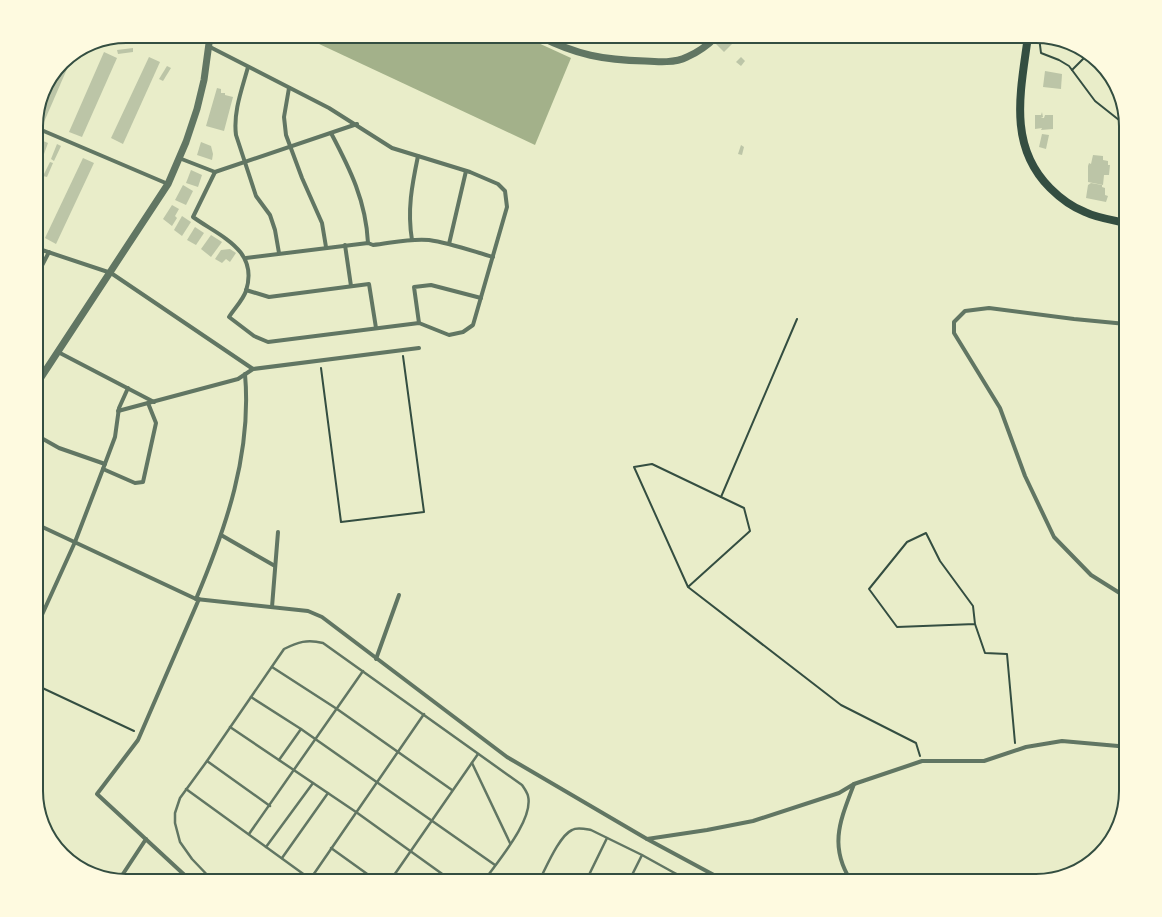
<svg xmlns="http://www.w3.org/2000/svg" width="1162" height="917" font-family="Figtree,sans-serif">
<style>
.water{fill:#a3b18a}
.building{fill:#bcc5a7}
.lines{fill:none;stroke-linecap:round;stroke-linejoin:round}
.path{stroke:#344e41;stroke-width:2}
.service{stroke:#617663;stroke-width:2.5}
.minor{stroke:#617663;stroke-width:4}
.tertiary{stroke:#617663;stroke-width:7}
.primary{stroke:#344e41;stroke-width:8}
.rim{fill:none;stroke:#344e41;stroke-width:2}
</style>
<rect width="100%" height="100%" fill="#e9edc9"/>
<path class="water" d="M302,36H523L571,58L535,145Z"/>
<g class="building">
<path d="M722,36H728L734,42L724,52L715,43Z"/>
<path d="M133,48V52L118,54L117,50Z"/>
<path d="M104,52L117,58L82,137L69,132Z"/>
<path d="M149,57L160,62L123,144L111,138Z"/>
<path d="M741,57L745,61L741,66L736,62Z"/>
<path d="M65,60L70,62L44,122L36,119L44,91Z"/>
<path d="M167,66L171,68L163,81L159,79Z"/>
<path d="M1045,71L1062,74L1061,89L1043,87Z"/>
<path d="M217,88L221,89V93H225V95L233,97L224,131L206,126Z"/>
<path d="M1042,112L1043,117L1041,118H1044L1045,115H1053V129L1041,130L1042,128L1035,129V115H1041Z"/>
<path d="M1042,134L1049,135L1046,149L1039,147Z"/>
<path d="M36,138L48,143L36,176Z"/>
<path d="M201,142L211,146L213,154L212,160L197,155Z"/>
<path d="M57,144L61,146L54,161L51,159Z"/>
<path d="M741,145L744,147L742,155L738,154Z"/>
<path d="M1093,155L1103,156V160L1108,161V165H1110L1109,175H1104L1103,185L1088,182V166L1089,163L1091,164Z"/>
<path d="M83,158L94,163L56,244L45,238Z"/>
<path d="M50,162L53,163L47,177L43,176Z"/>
<path d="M191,170L202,175L198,187L186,183Z"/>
<path d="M1091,183L1102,185V187L1105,188V195L1108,196L1106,202L1086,198L1088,185Z"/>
<path d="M183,185L193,191L186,205L175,200Z"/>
<path d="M172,205L179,209L175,216L177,218L172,226L163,219Z"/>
<path d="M182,216L191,222L182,236L174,230Z"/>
<path d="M195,227L204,233L196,245L187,240Z"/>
<path d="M211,235L222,242L211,257L201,249Z"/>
<path d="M230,249L236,253L230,262L226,259L222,263L215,259L221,250Z"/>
</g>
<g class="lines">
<g class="path">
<path d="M1039,37L1041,53L1059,60L1069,66L1095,101L1119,120L1125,123"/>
<path d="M1072,70L1088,54"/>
<path d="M321,368L341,522L424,512L403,356"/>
<path d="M721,497L797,319"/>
<path d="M688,587L750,531L744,508L652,464L634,467L688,587L841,705L916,743L920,756"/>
<path d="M975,624L973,606L940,561L926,533L907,542L869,589L897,627L975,624L985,653L1007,654L1015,743"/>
<path d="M36,685L134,731"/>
</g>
<g class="service">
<path d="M272,667L337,709L452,790"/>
<path d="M251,697L301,729L495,865"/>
<path d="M230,727L356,812L452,881"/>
<path d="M279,760L301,729"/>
<path d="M207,761L270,806"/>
<path d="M472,763L510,843"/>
<path d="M186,789L313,881"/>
<path d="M249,834L363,671"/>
<path d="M266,847L313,783"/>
<path d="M331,848L377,881"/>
<path d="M282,858L328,793"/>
<path d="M213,881L192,859L180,842L175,823V813L180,798L207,761L284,649C298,642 307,639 323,643L522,785C524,788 527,792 528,796C534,820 497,862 484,881"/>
<path d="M309,881L424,714"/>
<path d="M390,881L478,754"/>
<path d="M539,881C546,868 559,836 572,830C577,827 585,829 591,830L642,855L689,881"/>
<path d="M586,881L607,838"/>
<path d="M629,881L642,855"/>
<path d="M673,881L676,874"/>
</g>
<g class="minor">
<path d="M210,47L329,108L392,148L470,172L498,184L505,191L507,207L473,325L463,332L449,335L419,323L268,342L254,336L229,317C234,309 243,300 246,291C259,250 221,237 193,217L215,172"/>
<path d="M248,67C242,89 233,112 236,135L256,196L270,215L275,230L279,253"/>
<path d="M289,88L284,117L286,135L302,178L322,223L326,247"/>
<path d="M36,129H39L168,184"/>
<path d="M331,133C350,169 366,201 368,243"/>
<path d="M179,158L215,172L357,124"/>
<path d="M1122,168L1126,170"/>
<path d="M412,240C407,210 412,185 418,156"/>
<path d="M449,244L466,171"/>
<path d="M345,245L351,286"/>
<path d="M36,248L111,273L253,369L419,348"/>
<path d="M246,258L368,243L373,245C391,243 411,238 429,240C450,243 472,251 493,257"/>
<path d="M36,277L49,252"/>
<path d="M246,290L269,297L369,284L376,328"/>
<path d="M419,323L414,287L431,285L481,298"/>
<path d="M58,352L154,402"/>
<path d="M118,411L238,379L253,369"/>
<path d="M36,435L59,448L105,464"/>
<path d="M103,469L135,483L143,482L156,423L148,403"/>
<path d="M36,524L196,599L308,611L322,617L507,757L647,839L725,881"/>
<path d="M221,535L275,566"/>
<path d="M1126,597L1091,575L1054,537L1025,476L1000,408L954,333V322L965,311L989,308L1074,319L1126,324"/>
<path d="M196,599C226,528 252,453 245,374"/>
<path d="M272,607L278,532"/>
<path d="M36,615L41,617L75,542L103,469L115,437L119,408L128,388"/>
<path d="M376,659L399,595"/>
<path d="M647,839L707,830L753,821L839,793L854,784L922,761H984L1026,747L1062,741L1118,746L1126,743"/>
<path d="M119,880L146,839"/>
<path d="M191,881L97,794L138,740L199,599"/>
<path d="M851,881C828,845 841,819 854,784"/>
</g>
<g class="tertiary">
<path d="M539,36C577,55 603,60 645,61C659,62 675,63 687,57C699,52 708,45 717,36"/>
<path d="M36,385L168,184L186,142L197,109L204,80L210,36"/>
</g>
<path class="primary" d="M1028,36C1021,90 1007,145 1050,188C1060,198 1072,207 1085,212C1097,218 1113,220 1126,223"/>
</g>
<path d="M0 0H1162V917H0ZM126 43H1036A83 83 0 0 1 1119 126V791A83 83 0 0 1 1036 874H126A83 83 0 0 1 43 791V126A83 83 0 0 1 126 43Z" fill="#fefae0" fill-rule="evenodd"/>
<path class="rim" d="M126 43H1036A83 83 0 0 1 1119 126V791A83 83 0 0 1 1036 874H126A83 83 0 0 1 43 791V126A83 83 0 0 1 126 43Z"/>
</svg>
